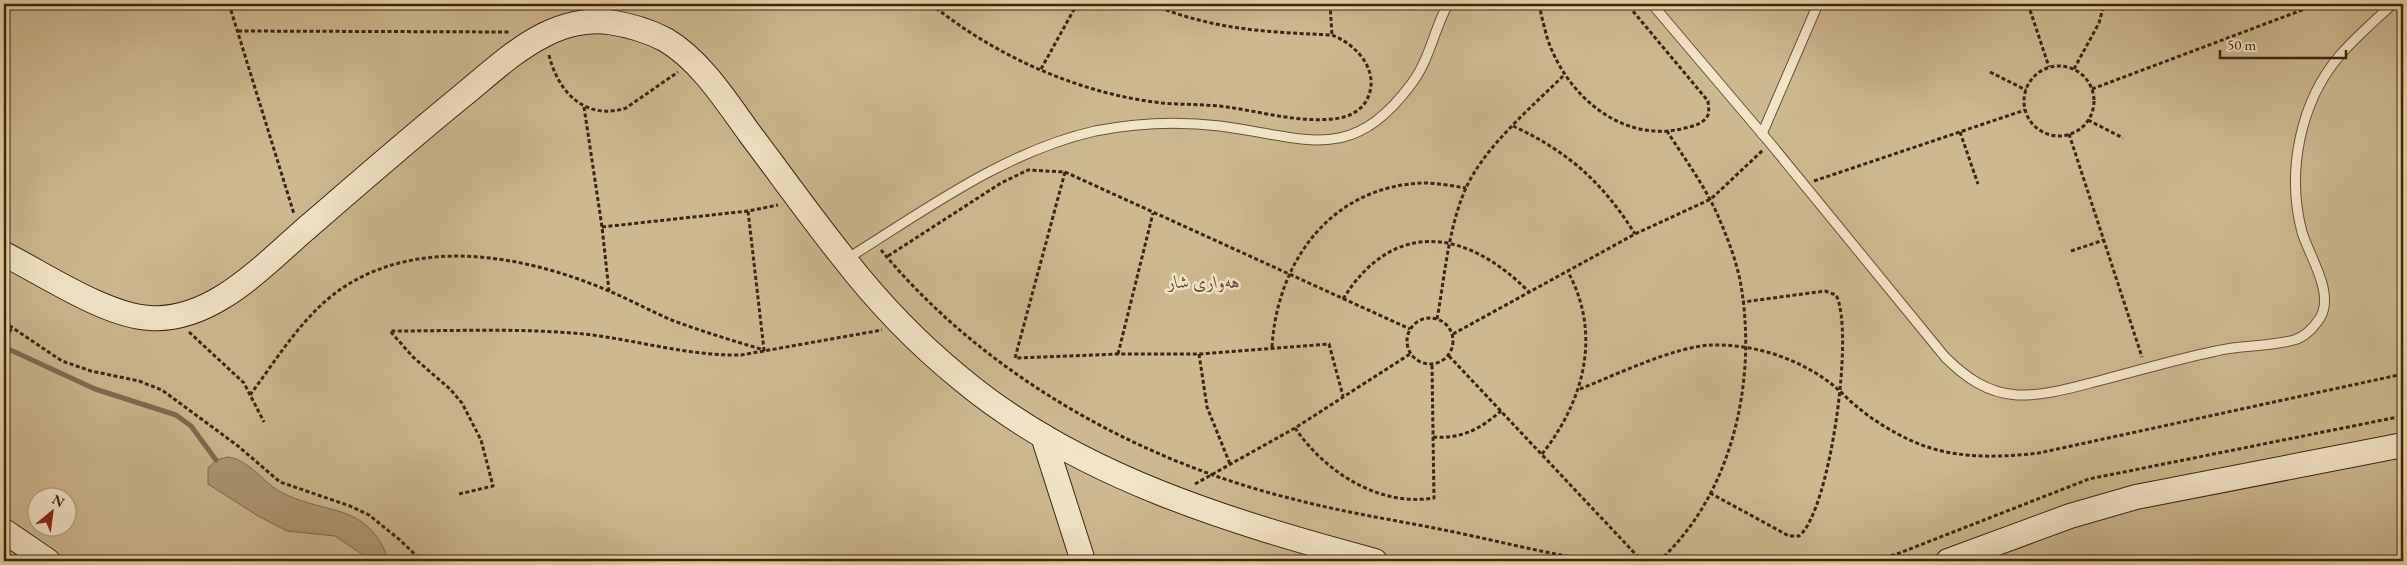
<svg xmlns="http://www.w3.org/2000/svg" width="2407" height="565" font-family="'EB Garamond',Amiri,serif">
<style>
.green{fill:#cdb990;stroke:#846f54;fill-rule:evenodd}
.water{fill:#af9a77;stroke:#806b51}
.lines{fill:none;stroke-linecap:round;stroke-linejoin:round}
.stream{stroke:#806b51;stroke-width:5}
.lane-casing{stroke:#66523c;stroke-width:11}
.secondary-casing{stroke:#3a2517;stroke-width:26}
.path{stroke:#3a2517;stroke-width:3;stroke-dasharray:4 2.5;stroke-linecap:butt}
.lane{stroke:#f2e5c7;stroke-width:9}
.secondary{stroke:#f2e5c7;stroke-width:24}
.labels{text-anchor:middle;stroke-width:5;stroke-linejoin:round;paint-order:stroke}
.park-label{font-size:18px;font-style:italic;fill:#5f4a35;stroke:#f2e5c7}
</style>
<rect width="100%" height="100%" fill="#ebd7a9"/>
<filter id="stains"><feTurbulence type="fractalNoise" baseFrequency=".004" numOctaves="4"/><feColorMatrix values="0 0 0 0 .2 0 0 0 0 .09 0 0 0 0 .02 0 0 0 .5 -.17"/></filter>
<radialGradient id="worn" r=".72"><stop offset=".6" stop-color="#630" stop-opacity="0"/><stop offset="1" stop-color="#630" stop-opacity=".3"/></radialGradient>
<path class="green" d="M4,4H2403V561H4ZM38,498H68V528H38Z"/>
<path class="water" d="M228,457C249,460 262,481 279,491C323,516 368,500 389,561H372L335,536L287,531L258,516L208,484V468L216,460Z"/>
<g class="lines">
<path class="stream" d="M4,347L95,389L176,415L191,426L216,460"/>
<defs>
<g id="lane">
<path d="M1652,4L1770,143L1945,357C1965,377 1987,393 2017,395C2046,396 2074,387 2102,380C2140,370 2178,359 2216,351C2241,345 2269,347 2294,340C2305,337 2314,327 2320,318C2335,293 2309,256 2302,232C2286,172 2300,101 2341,54C2357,36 2375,20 2393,4"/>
<path d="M1762,134L1818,4"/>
<path d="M845,260C924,211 1003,152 1095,131C1135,123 1179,121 1220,126C1305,137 1351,166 1412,83C1430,59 1434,29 1448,4"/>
</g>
<g id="secondary">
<path d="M4,254C44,274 106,316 150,318C210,322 260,269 301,233C354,187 408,140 462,96C488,75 514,50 544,35C563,25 588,19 609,22C629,25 649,31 666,40C701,61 726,101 750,134C781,175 810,216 842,256C876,300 917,343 960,378C1077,476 1230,522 1375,561"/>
<path d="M1043,436L1083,561"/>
<path d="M4,531L48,561"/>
<path d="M1948,561L2070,516L2136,497L2403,445"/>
</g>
</defs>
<use href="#lane" class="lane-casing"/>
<use href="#secondary" class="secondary-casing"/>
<g class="path">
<path d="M229,4L294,214"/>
<path d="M931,4C995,56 1080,94 1162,103C1184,105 1205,104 1227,107C1263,112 1302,124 1340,118C1350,116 1359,111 1365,103C1383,74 1358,45 1332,35C1266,32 1213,30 1151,4"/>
<path d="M1330,4L1332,35"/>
<path d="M1540,4C1540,14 1544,24 1546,34C1563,92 1620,145 1685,128C1695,126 1705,123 1709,113L1708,101L1627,4"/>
<path d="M2028,4L2049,67"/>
<path d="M238,31L510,32"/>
<path d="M549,55C558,92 585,121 626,108L678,72"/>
<circle cx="2059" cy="101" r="35"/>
<path d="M1041,69L1077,4"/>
<path d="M2074,69L2099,23L2104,4"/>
<path d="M1990,72L2026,90"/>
<path d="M2092,89L2318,4"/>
<path d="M584,107L602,227L609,291"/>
<path d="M2088,120L2123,138"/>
<path d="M1513,126C1569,152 1603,183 1635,234"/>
<path d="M1960,132L1978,184"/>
<path d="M2069,134L2142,357"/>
<path d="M1065,172L1015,358L1118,354H1199L1329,344L1343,396"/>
<path d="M1814,181L2025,110"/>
<path d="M602,227L748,211L778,205"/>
<path d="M881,250C983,374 1138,461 1293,499C1346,513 1401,521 1454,532C1502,542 1548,554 1596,561"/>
<path d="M2071,251L2104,240"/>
<path d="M888,256L1001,183L1028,170L1065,172L1410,329"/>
<path d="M1343,299C1394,217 1468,230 1529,292"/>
<circle cx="1430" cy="341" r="23"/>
<path d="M1437,319C1445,276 1448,228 1466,188C1485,146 1532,107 1564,75"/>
<path d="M4,322L62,361L91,371L139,381L162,390L238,446L280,482L350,506L369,515L400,540L422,561"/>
<path d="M189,332L244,383L264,422"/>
<path d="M1453,334L1635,234L1711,199L1763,150"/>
<path d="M4,344L12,327"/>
<path d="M1272,347C1277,261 1332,185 1425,183C1438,183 1453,186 1466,188"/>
<path d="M1118,354L1153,213"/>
<path d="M1199,354L1207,407L1230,464"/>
<path d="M1449,356L1642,561"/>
<path d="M1580,389C1615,375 1676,346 1712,345C1752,344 1794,357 1826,380C1837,387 1845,397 1855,405C1871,419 1892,432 1912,441C1952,459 1996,458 2039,453L2403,374"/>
<path d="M250,395C277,359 303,315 341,289C420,235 527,256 609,291C631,300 652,312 674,321C704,332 734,341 764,350L748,211"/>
<path d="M1295,428C1325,472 1379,507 1434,498L1432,364"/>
<path d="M1433,437C1462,439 1480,429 1501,411"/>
<path d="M1542,454C1584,401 1602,334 1568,272"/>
<path d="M1195,484L1295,428L1410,354"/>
<path d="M1710,493L1789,536H1799C1830,512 1855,330 1836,295L1825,291L1743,302"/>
<path d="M459,494L493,486L481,440L462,403L450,389L413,357L390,331C454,331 520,328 584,334C637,340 688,356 741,355L882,330"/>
<path d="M1659,561C1731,496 1756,385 1742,292C1739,269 1730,244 1721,223C1708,190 1686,161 1667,131"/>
<path d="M1872,561L1897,554L2089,479L2403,416"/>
</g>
<use href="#lane" class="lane"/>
<use href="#secondary" class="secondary"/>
</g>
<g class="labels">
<g class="park-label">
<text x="1204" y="288">هەواری شار</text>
</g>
</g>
<rect width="2407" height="565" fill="none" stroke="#ebd7a9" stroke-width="20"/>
<rect x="5" y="5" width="2397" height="555" fill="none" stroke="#3a2517" stroke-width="2.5"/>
<rect x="10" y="10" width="2387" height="545" fill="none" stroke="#3a2517"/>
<g transform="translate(52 512) rotate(29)"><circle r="24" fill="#f2e5c7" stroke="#a89881"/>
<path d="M0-4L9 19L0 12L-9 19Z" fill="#8f2418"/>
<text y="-8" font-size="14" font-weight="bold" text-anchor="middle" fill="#3a2517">N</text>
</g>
<path d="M2220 50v8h126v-8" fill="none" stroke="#3a2517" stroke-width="2.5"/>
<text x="2227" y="50" font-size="15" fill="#3a2517" stroke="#f2e5c7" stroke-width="4" paint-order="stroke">50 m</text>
<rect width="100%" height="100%" filter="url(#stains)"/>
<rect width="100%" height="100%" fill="url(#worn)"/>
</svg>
